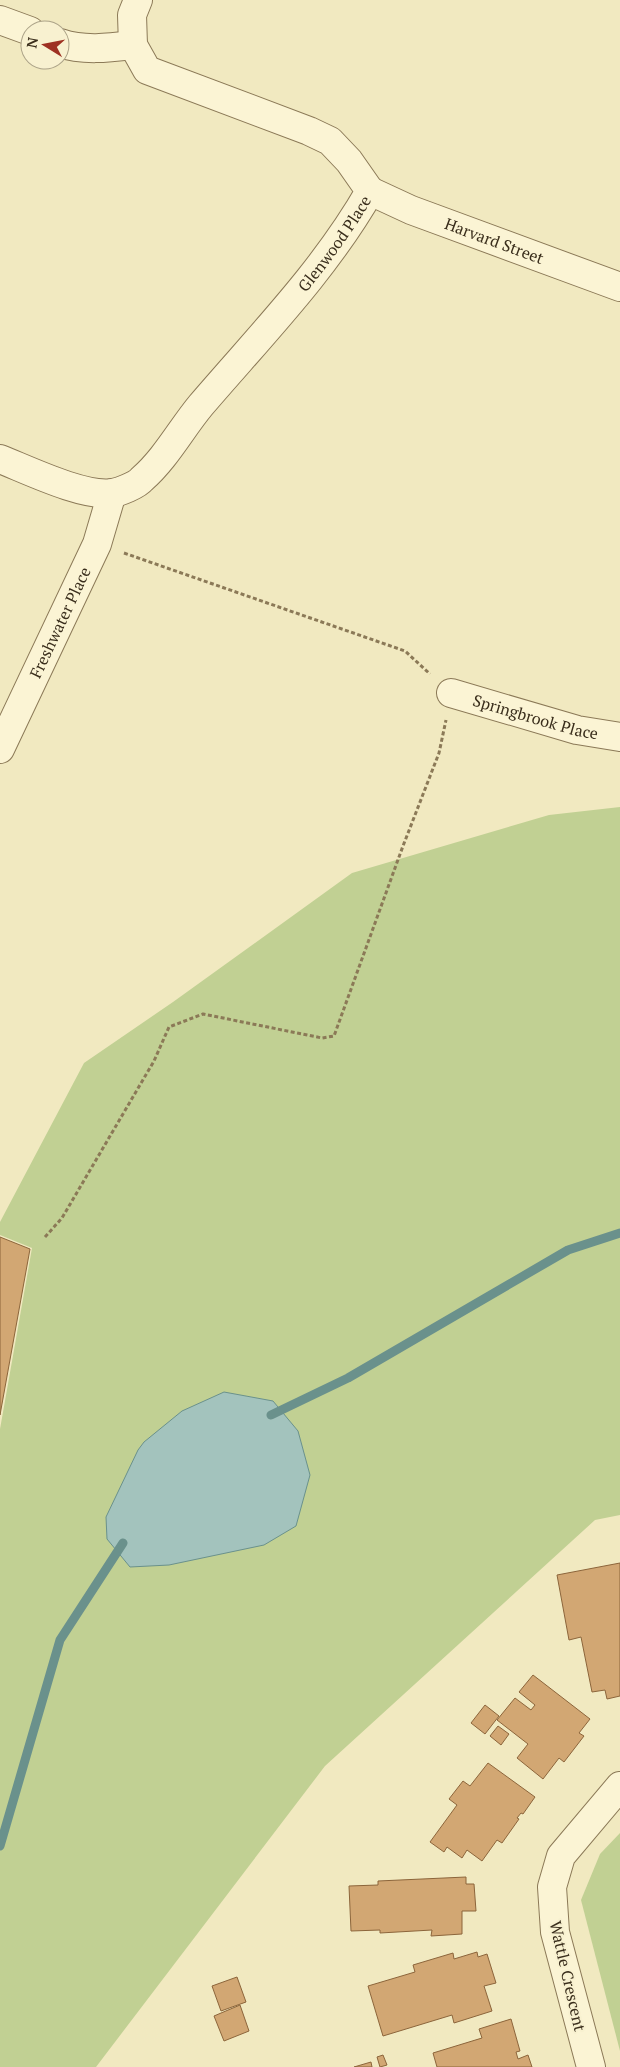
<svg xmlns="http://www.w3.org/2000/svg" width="620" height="2067" font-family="'PT Serif',serif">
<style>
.green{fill:#c1d093}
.water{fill:#a3c3bd;stroke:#6a918c}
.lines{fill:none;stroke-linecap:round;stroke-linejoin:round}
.stream{stroke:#6a918c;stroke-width:9}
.building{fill:#d2a773;stroke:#8c653b}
.minor-casing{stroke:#8b7957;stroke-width:30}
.path{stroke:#8b7957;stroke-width:3;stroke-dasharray:4 2.5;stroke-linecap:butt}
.minor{stroke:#fbf4d4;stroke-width:28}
.labels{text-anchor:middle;stroke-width:4;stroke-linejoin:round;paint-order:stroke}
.street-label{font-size:16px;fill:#3a2e1c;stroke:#f8f1d0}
</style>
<rect width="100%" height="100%" fill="#f1e9c0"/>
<g class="green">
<path d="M620,807V1515L595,1520L325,1766L96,2067H0V1429L32,1248L0,1235V1222L84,1063L173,1002L352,873L549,815Z"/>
<path d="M620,1833V2051L581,1900L600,1854Z"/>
</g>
<path class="water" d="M224,1392L273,1401L298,1431L310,1475L296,1526L264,1545L169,1565L130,1567L107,1539L106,1517L138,1450L144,1442L182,1411Z"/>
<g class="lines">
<g class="stream">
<path d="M271,1415L348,1378L568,1250L620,1233"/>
<path d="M0,1846L60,1640L123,1543"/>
</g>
</g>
<g class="building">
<path d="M0,1237L30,1249L0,1415Z"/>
<path d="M620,1563V1696L607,1699L605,1690L592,1692L581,1637L569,1640L557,1575Z"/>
<path d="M533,1675L590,1719L579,1733L584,1736L564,1762L559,1758L543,1779L517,1758L528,1744L497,1720L515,1698L531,1710L535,1705L519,1692Z"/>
<path d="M485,1705L499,1716L485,1734L471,1723Z"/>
<path d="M498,1726L509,1734L501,1745L490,1736Z"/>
<path d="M488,1763L535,1797L523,1814L521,1813L517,1818L519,1819L502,1843L497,1840L482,1861L467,1850L462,1858L447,1847L444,1852L430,1842L457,1805L449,1799L463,1781L470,1786Z"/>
<path d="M466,1877V1884H474L476,1911H462V1934L431,1936L432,1930L380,1933V1930L351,1931L349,1886L378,1885V1881Z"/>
<path d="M477,1952L478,1957L487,1954L496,1983L484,1986L492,2011L454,2023L452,2015L383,2036L368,1986L415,1972L413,1965L453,1953L454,1959Z"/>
<path d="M237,1977L246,2002L221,2011L212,1986Z"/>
<path d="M240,2005L249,2031L224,2041L214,2016Z"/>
<path d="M511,2019L520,2051L516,2052L518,2059L528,2055L532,2067H437L433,2053L482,2038L479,2029Z"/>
<path d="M383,2055L387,2065L380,2067L377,2057Z"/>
<path d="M371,2062L372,2067H354Z"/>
</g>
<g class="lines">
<defs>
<g id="minor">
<path d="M0,20L30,31"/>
<path d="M60,43C83,51 108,48 133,45"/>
<path id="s1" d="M370,191L411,210L620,287"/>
<path id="s2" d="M0,459C28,470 83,497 112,493C120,492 137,485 142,479C166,458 181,429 201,405C260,336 325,270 370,191L349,161L330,141L309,131L147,70L133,45L132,15L138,0"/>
<path id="s3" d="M451,693L577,730L620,737"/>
<path id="s4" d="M0,749L97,544L112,493"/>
<path d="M591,2067L555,1932L552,1887L561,1856L620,1786"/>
</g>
</defs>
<use href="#minor" class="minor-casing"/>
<g class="path">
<path d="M124,553L405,651L430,674"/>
<path d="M45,1237L62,1218L154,1061L169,1027L203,1014L322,1038L334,1036L403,846L439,753L446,720"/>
</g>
<use href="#minor" class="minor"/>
</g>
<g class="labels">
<g class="street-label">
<text dy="6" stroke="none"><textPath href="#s1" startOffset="134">Harvard Street</textPath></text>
<text dy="6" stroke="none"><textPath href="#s2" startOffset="456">Glenwood Place</textPath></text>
<text dy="6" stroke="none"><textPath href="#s4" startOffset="140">Freshwater Place</textPath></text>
<text dy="6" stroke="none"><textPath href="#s3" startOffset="88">Springbrook Place</textPath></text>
<text transform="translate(568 1976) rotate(77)" y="6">Wattle Crescent</text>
</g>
</g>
<g transform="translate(45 45) rotate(280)"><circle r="24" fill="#f8f1d0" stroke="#aca388"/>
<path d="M0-4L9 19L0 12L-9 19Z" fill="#9e3122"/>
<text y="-8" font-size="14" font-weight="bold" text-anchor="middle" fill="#3a2e1c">N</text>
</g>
</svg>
